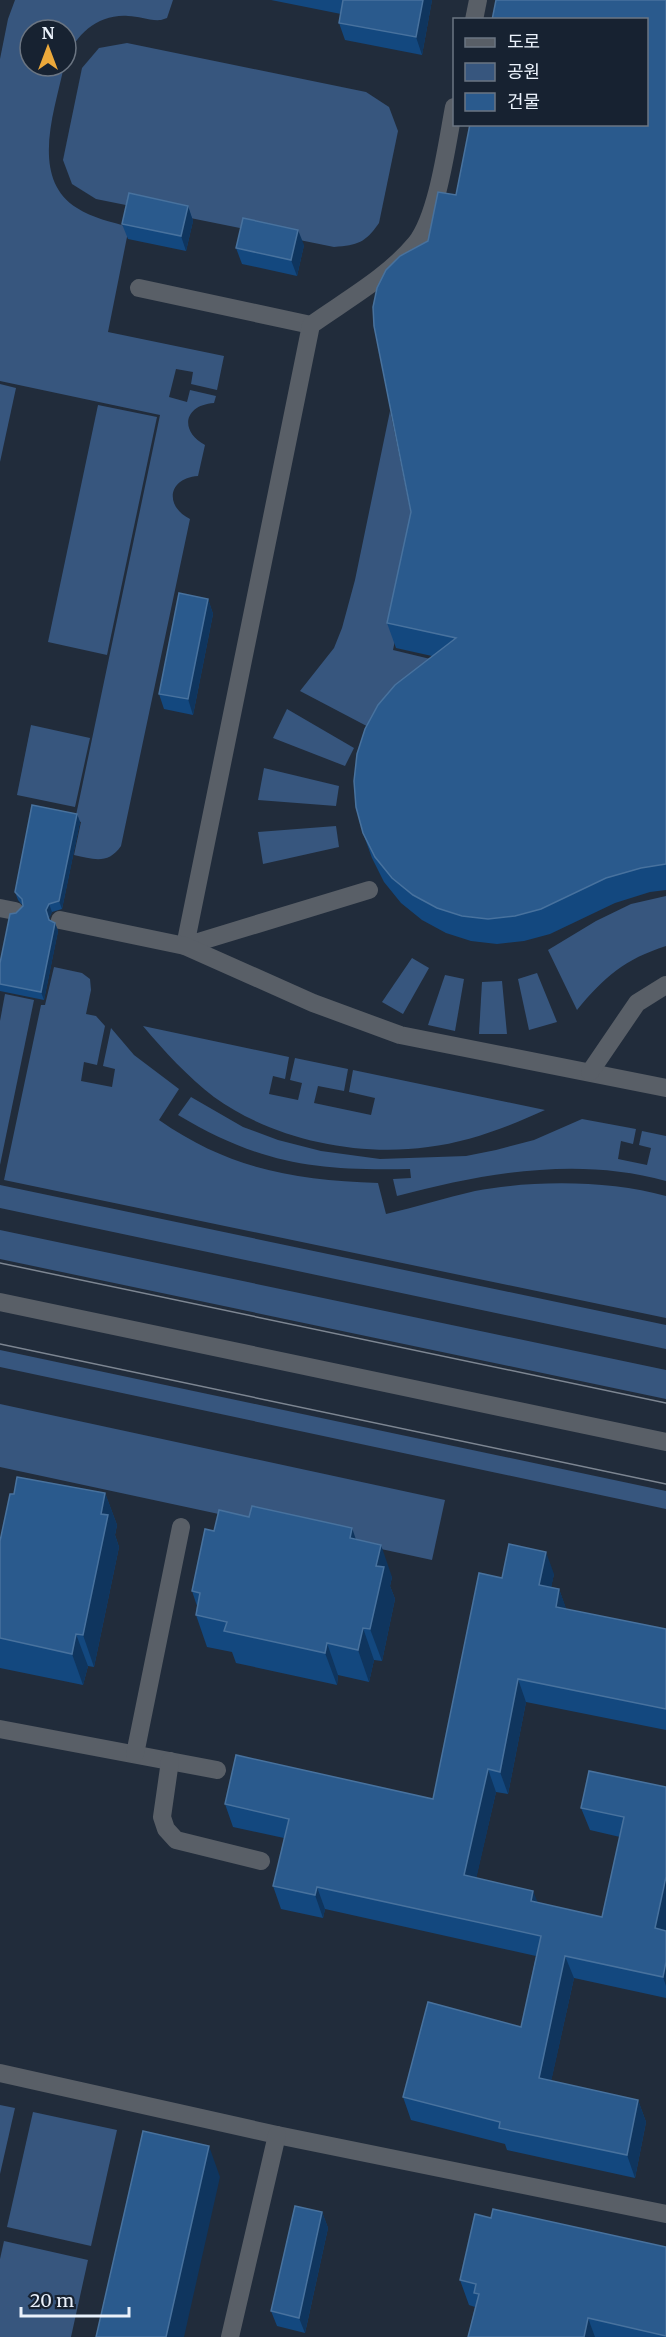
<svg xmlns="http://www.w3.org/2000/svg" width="666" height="2337" font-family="Merriweather,'Noto Sans KR',serif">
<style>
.green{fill:#37567e}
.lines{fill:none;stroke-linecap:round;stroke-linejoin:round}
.minor{stroke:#595f67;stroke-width:18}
.tram{stroke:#7d8692;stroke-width:1.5}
.wall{fill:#13487f}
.shaded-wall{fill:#0f355e}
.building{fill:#2a5a8d;stroke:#48729e;stroke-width:1.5}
</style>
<rect width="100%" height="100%" fill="#212c3b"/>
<g class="green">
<path d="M15,0H173L167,18L161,20C149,21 139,16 128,16C98,14 76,34 66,60V30H30V66H64C55,110 29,178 77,208C92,218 112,222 129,227L108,332L224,356L217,390L191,384L193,372L176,369L169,397L187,402L190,390L216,396L214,403C184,405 179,431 205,445L198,476C168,478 164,506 190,519L121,846C108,865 93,859 74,855L81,822L75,820L160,415L0,381V59L8,19Z"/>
<path d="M127,43L366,92L389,107L398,131L379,223C365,243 358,245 334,247L96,199L72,184L63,160L82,68L99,48Z"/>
<path d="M0,384L16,388L0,462Z"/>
<path d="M98,405L157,417L107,655L48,642Z"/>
<path d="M390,411L416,537L393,650L451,664L380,733L300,691L334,648L342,628L355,580Z"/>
<path d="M287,709L354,748L345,766L273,738Z"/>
<path d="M31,725L90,738L75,807L17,795Z"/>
<path d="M264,768L339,786L336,806L258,800Z"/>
<path d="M336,826L339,847L263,864L258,832Z"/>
<path d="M666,896V946C625,959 604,977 577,1010L548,950L596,921L631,904Z"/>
<path d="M412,958L429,968L403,1014L382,1002Z"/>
<path d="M54,967L82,973L90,979L91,990L86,1014L96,1016L105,1026L97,1065L84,1062L81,1081L112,1087L115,1069L103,1066L111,1028L134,1055L179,1089L159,1120C229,1169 294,1180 378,1183L386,1214C416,1207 445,1198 475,1191C533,1180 608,1180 666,1196V1318L4,1180L41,1005H45Z"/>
<path d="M537,973L557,1022L529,1030L518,979Z"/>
<path d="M445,975L464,979L455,1031L428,1025Z"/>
<path d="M502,981L507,1034H479L482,982Z"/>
<path d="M5,994L34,1000L0,1165V1021Z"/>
<path d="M143,1026L289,1057L285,1079L273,1076L269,1094L298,1100L302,1083L290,1080L295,1058L348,1069L344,1091L318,1086L314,1103L371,1115L375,1098L349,1092L353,1070L545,1110C508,1127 468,1142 428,1147C356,1157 272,1139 214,1097C188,1077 164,1051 143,1026Z"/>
<path d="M191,1097L243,1127L278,1140L321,1151L380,1159L466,1156L496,1150L534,1140L582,1119L636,1129L633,1144L621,1141L618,1159L647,1165L651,1148L639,1145L642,1131L666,1136V1181C577,1156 484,1173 397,1196L393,1179L411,1178L410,1169C317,1171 260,1164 178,1115Z"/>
<path d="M0,1185L666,1325V1349L0,1208Z"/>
<path d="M0,1230L666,1370V1399L0,1259Z"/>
<path d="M0,1350L666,1491V1509L0,1367Z"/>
<path d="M0,1404L445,1500L432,1560L0,1467Z"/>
<path d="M0,2105L15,2108L0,2174Z"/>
<path d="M33,2112L117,2130L91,2246L7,2227Z"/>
<path d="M4,2241L88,2260L71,2337H0V2259Z"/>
</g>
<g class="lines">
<g class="minor">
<path d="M474,20L478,0"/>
<path d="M139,288L311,325"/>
<path d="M369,890L185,946L311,325C346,300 388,277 416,243C438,215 447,143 454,107"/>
<path d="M0,908L15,911"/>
<path d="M60,920L185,946L313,1003L400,1035L666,1088"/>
<path d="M590,1072L637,1003L666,985"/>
<path d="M0,1302L666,1442"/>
<path d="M0,1729L217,1770"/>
<path d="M135,1754L181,1527"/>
<path d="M170,1761L162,1817L166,1829L176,1840L261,1861"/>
<path d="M0,2073L277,2135L666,2214"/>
<path d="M230,2337L277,2135"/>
</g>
<g class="tram">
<path d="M0,1263L666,1403"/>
<path d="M0,1344L666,1484"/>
</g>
</g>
<g class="wall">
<path d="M271,0H432L422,55L345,40L339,23L341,14Z"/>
<path d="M666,0V890L650,892L615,903L550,934L524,941L497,944L471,941L446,933L422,920L401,903L384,882L372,858L363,833L432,656L396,648L387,623L411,512L428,241L456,195Z"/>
<path d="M188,206L193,221L186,251L128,239L122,224Z"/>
<path d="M304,245L297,276L242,264L236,248Z"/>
<path d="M208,599L213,614L193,715L164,709L159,694Z"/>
<path d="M77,814L80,822L62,909L52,912L49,918L50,920L55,923L58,931L44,1000L0,991V963L16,913L23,906L18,900L15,892Z"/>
<path d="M105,1493L117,1525L115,1535L119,1547L94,1667L88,1666L83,1685L0,1668V1541L14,1494Z"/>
<path d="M214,1531L356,1540L392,1577L390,1586L395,1599L382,1661L374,1660L369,1682L338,1675L337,1685L236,1663L232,1652L207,1647L196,1615L197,1606L192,1591Z"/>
<path d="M554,1574L551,1587L559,1589L566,1609L666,1629V1730L526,1702L508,1794L496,1792L476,1878L538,1903L602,1917L620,1837L590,1830L581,1808L666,1787V1998L574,1978L551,2081L638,2100L646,2122L635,2178L507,2150L505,2144L411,2120L403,2097L521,2027L536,1956L325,1909L323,1918L281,1909L273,1886L284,1838L233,1827L225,1804L433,1799L502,1578Z"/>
<path d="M322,2212L328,2228L305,2333L277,2326L271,2311Z"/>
<path d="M491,2218L666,2247V2337H468L475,2307L469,2305L460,2280Z"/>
</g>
<g class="shaded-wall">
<path d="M423,0H432L422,55L416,37Z"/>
<path d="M188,206L193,221L186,251L181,236Z"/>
<path d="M298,230L304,245L297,276L291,260Z"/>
<path d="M208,599L213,614L193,715L188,699Z"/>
<path d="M77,814L80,822L62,909L59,901Z"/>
<path d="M49,904L52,912L49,918L46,910Z"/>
<path d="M55,923L58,931L44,1000L41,992Z"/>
<path d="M105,1493L117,1525L115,1535L119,1547L94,1667L83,1635L101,1514Z"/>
<path d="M352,1528L363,1560L350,1538Z"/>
<path d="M381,1545L392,1577L390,1586L395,1599L382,1661L370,1629L376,1566Z"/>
<path d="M546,1552L554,1574L547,1607L539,1585Z"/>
<path d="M559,1589L567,1611L556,1607Z"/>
<path d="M363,1628L374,1660L369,1682L358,1650Z"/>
<path d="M76,1634L88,1666L83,1685L72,1654Z"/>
<path d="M327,1643L338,1675L337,1685L325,1653Z"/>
<path d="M518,1679L526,1702L508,1794L500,1772Z"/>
<path d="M488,1769L496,1792L472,1897L464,1875Z"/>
<path d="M666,1877V1936L655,1928Z"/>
<path d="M317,1887L325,1909L323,1918L315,1895Z"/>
<path d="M533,1891L542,1913L531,1901Z"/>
<path d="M565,1956L574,1978L547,2100L539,2078Z"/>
<path d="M666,1962V1986L663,1977Z"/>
<path d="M638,2100L646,2122L635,2178L627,2155Z"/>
<path d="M209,2146L220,2177L184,2337H166Z"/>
<path d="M322,2212L328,2228L305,2333L299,2318Z"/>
<path d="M588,2318L595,2337H584Z"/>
</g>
<g class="building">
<path d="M343,0H423L416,37L339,23Z"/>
<path d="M496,0H666V864L641,868L606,878L541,909L515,916L488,919L462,916L437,908L413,895L392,878L375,857L363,833L356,807L354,781L357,754L365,729L378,705L395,685L456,638L387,623L411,512L374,326L373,307L377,288L386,270L400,256L428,241L438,192L456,195L470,124H646V20H492Z"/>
<path d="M129,193L188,206L181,236L122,224Z"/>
<path d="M243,218L298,230L291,260L236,248Z"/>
<path d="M179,593L208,599L188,699L159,694Z"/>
<path d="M32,805L77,814L59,901L49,904L46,910L49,920L55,923L41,992L0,984V963L10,914L16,913L23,906L22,899L15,892Z"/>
<path d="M17,1477L105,1493L101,1514L108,1515L83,1635L76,1634L72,1654L0,1638V1541L10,1494H14Z"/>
<path d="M252,1506L352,1528L350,1538L381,1545L376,1566L384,1567L370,1629L363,1628L358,1650L327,1643L325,1653L224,1631L227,1622L196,1615L200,1593L192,1591L205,1529L214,1531L219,1510L249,1517Z"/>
<path d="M509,1544L546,1552L539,1585L559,1589L556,1607L666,1629V1709L518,1679L500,1772L488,1769L464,1875L533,1891L531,1901L602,1917L624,1817L581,1808L589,1771L666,1787V1877L655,1928L666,1931V1962L663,1977L565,1956L539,2078L638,2100L627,2155L499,2128L500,2122L403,2097L428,2002L521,2027L541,1936L317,1887L315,1895L273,1886L289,1819L225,1804L236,1755L433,1799L479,1573L502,1578Z"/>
<path d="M143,2131L209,2146L166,2337H96Z"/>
<path d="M295,2206L322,2212L299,2318L271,2311Z"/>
<path d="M493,2209L666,2247V2336L588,2318L584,2337H468L479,2294L474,2293L476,2284L460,2280L475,2214L491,2218Z"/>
</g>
<rect x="453" y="18" width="195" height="108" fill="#172231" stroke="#6b7582" stroke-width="1.5"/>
<rect x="465" y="38" width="30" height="9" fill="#595f67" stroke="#6b7582" stroke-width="1.5"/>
<text x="507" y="48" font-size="18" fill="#eaf1fb">도로</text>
<rect x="465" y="63" width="30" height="18" fill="#37567e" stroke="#6b7582" stroke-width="1.5"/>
<text x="507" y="78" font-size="18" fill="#eaf1fb">공원</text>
<rect x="465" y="93" width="30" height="18" fill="#2a5a8d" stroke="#6b7582" stroke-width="1.5"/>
<text x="507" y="108" font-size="18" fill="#eaf1fb">건물</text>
<g transform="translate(48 48)"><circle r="28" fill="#172231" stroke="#6b7582" stroke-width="1.5"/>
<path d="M0-4.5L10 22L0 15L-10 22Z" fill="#eca93b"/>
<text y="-9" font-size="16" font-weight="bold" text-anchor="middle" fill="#eaf1fb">N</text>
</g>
<path d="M21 2307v9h108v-9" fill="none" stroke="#eaf1fb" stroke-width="3"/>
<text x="30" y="2307" font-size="18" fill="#eaf1fb" stroke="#172231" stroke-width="4.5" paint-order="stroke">20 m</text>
</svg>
